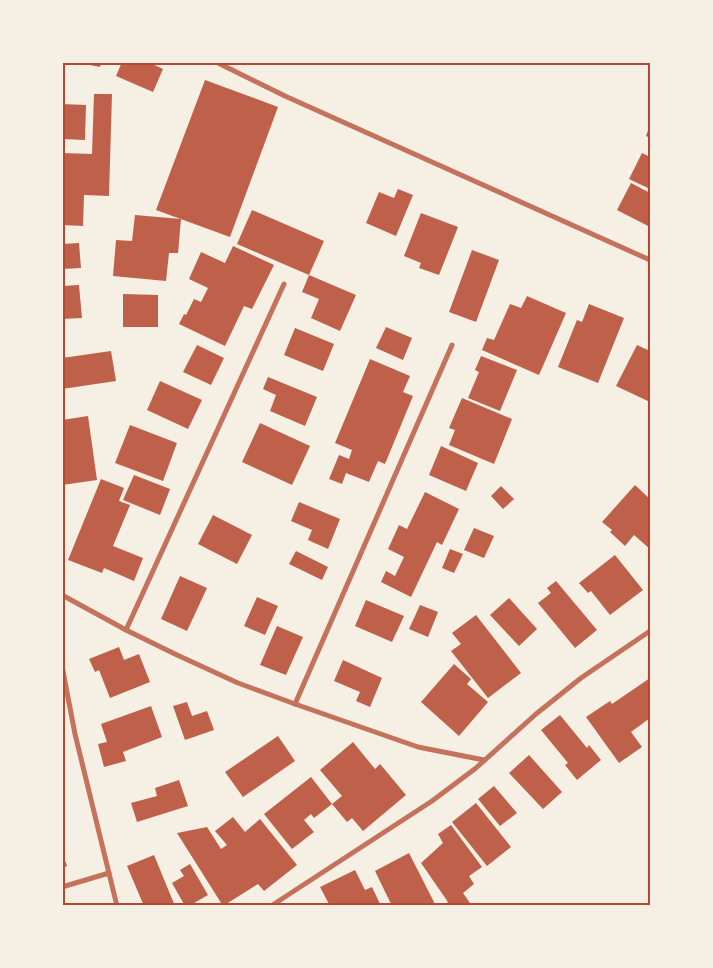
<svg xmlns="http://www.w3.org/2000/svg" width="713" height="968" font-family="'Archivo Narrow',sans-serif">
<style>
.building{fill:#bf614a}
.lines{fill:none;stroke-linecap:round;stroke-linejoin:round}
.minor{stroke:#c5725c;stroke-width:5}
.neatline{fill:none;stroke:#b5482f;stroke-width:2}
</style>
<rect width="100%" height="100%" fill="#f6efe4"/>
<g class="building">
<path d="M80,62H101L100,67L80,63Z"/>
<path d="M122,62H148L163,69L153,92L116,76Z"/>
<path d="M205,80L278,107L230,237L156,210Z"/>
<path d="M94,94H112L109,196L84,195L83,226L62,225V153L92,154Z"/>
<path d="M62,104L86,105L85,140L62,139Z"/>
<path d="M650,125V138L646,136Z"/>
<path d="M642,153L650,157V189L629,179Z"/>
<path d="M631,183L650,193V227L617,210Z"/>
<path d="M398,189L413,195L396,236L366,223L379,192L394,198Z"/>
<path d="M252,210L324,241L309,275L237,244Z"/>
<path d="M421,213L458,227L439,275L419,268L421,263L404,256Z"/>
<path d="M135,215L181,219L178,253H169L166,281L113,276L116,240L132,241Z"/>
<path d="M79,243L81,268L62,269V244Z"/>
<path d="M233,246L274,265L252,309L244,306L225,346L179,324L184,314L186,315L194,299L201,302L208,288L189,279L201,252L225,263Z"/>
<path d="M472,250L499,260L476,322L449,312Z"/>
<path d="M309,275L356,295L340,331L311,318L319,299L302,292Z"/>
<path d="M79,285L82,318L62,319V286Z"/>
<path d="M123,294L158,295V327H123Z"/>
<path d="M527,296L566,313L539,375L482,350L487,338L494,340L510,304L521,308Z"/>
<path d="M589,304L624,318L598,383L558,367L577,320L582,322Z"/>
<path d="M386,327L412,338L403,360L376,348Z"/>
<path d="M295,328L334,344L323,371L284,355Z"/>
<path d="M197,345L224,358L211,385L183,372Z"/>
<path d="M637,345L650,351V402L616,386Z"/>
<path d="M111,351L116,381L62,389V358Z"/>
<path d="M481,356L517,370L500,411L468,398L479,372L475,370Z"/>
<path d="M370,359L410,376L403,392L413,396L385,464L378,461L369,482L346,473L342,484L329,479L339,455L349,459L352,450L335,443Z"/>
<path d="M268,377L317,397L305,426L270,411L276,395L263,389Z"/>
<path d="M160,381L202,400L188,429L147,410Z"/>
<path d="M462,398L512,419L494,464L449,445L455,430L449,428Z"/>
<path d="M88,416L97,480L62,485V420Z"/>
<path d="M260,423L310,446L292,485L242,462Z"/>
<path d="M130,425L177,443L163,481L115,463Z"/>
<path d="M441,446L478,463L466,491L429,475Z"/>
<path d="M134,475L170,489L160,515L123,500Z"/>
<path d="M101,479L124,488L119,501L130,505L113,546L143,558L134,581L104,568L102,573L68,560Z"/>
<path d="M635,485L650,499V549L634,535L625,546L610,532L612,530L602,522Z"/>
<path d="M501,486L514,499L503,509L491,496Z"/>
<path d="M425,492L459,509L442,545L437,542L411,597L381,582L386,571L395,576L404,557L388,549L399,525L407,529Z"/>
<path d="M299,502L340,519L328,549L308,540L312,530L291,521Z"/>
<path d="M213,515L252,535L237,564L198,544Z"/>
<path d="M474,528L494,536L484,558L464,550Z"/>
<path d="M450,549L463,554L454,573L442,568Z"/>
<path d="M296,551L328,567L322,580L289,564Z"/>
<path d="M615,555L643,590L610,615L591,591L588,593L579,583Z"/>
<path d="M180,576L207,588L187,631L161,619Z"/>
<path d="M556,581L597,630L575,648L538,603L551,593L547,588Z"/>
<path d="M257,597L278,606L265,635L244,626Z"/>
<path d="M509,598L537,629L519,646L490,615Z"/>
<path d="M366,600L404,616L392,642L355,626Z"/>
<path d="M420,605L438,612L428,637L409,629Z"/>
<path d="M476,615L521,673L488,698L451,651L461,644L452,633Z"/>
<path d="M277,626L303,637L286,675L260,665Z"/>
<path d="M119,647L124,660L139,654L150,682L110,698L99,670L95,672L89,659Z"/>
<path d="M343,660L382,678L370,707L356,701L360,692L334,681Z"/>
<path d="M454,664L471,679L467,684L488,702L459,736L421,702Z"/>
<path d="M650,678V718L631,732L642,747L619,763L586,717L610,701L612,704Z"/>
<path d="M187,702L192,716L207,711L214,730L185,740L173,706Z"/>
<path d="M151,706L162,737L123,752L126,761L104,767L98,744L107,742L101,724Z"/>
<path d="M560,715L587,748L589,745L601,760L577,780L565,765L568,763L541,730Z"/>
<path d="M278,736L295,761L243,797L225,772Z"/>
<path d="M353,742L375,769L380,764L406,795L363,831L352,818L347,822L332,804L314,818L311,814L304,820L314,832L292,849L264,814L311,777L332,804L342,796L320,770Z"/>
<path d="M529,755L562,792L543,809L509,773Z"/>
<path d="M179,780L188,806L137,822L131,803L157,796L155,788Z"/>
<path d="M494,786L517,813L500,826L478,799Z"/>
<path d="M476,803L511,847L487,866L452,822Z"/>
<path d="M233,817L245,832L260,819L297,865L264,891L258,884L223,906L177,833L207,827L221,849L227,845L215,831Z"/>
<path d="M451,825L482,867L469,876L474,884L463,893L472,906H443L448,902L421,863L443,843L438,834Z"/>
<path d="M62,852L67,866L62,868Z"/>
<path d="M409,853L436,906H392L375,871Z"/>
<path d="M154,855L175,906H144L127,866Z"/>
<path d="M190,864L208,895L189,906H185L172,883L184,876L180,870Z"/>
<path d="M355,870L365,890L372,887L381,906H330L320,887Z"/>
</g>
<g class="lines">
<g class="minor">
<path d="M216,62L285,96L650,260"/>
<path d="M62,595L126,630L177,655L238,683L295,704L418,747L484,760"/>
<path d="M126,630L284,284"/>
<path d="M62,666L75,734L117,906"/>
<path d="M295,704L452,345"/>
<path d="M62,887L109,873"/>
<path d="M271,906L432,801L476,768L536,714L581,678L650,631"/>
</g>
</g>
<rect width="713" height="968" fill="none" stroke="#f6efe4" stroke-width="128"/>
<rect x="64" y="64" width="585" height="840" class="neatline"/>
</svg>
